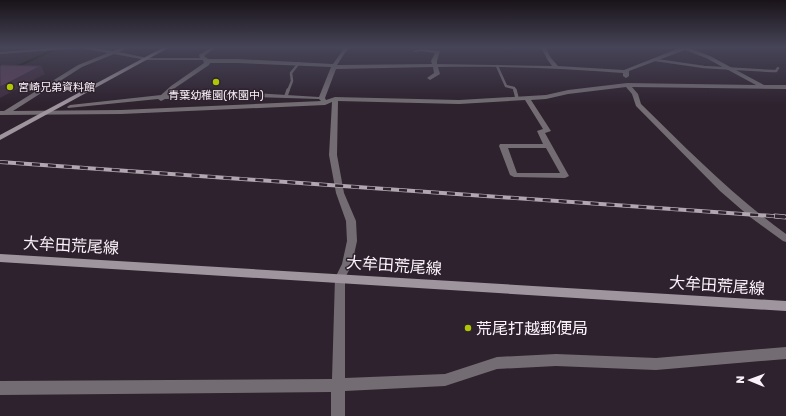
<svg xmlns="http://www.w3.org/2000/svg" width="786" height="416" font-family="Rubik,'Noto Sans JP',sans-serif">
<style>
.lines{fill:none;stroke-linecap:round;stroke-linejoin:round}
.stream{stroke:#0f1300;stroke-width:2}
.lane-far1{stroke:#736d73;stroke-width:2.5}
.lane{stroke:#736d73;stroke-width:3.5}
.street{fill:#736d73;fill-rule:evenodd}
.secondary{fill:#9f959f;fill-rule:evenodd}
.rail-far1-casing{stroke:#b1a7b1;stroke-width:4}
.rail-casing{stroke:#b1a7b1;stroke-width:5}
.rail-far1{stroke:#2e222e;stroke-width:2.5;stroke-dasharray:8;stroke-linecap:butt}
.rail{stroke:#2e222e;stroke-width:3.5;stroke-dasharray:10;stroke-linecap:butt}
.shaded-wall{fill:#412e41}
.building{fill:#5d425d;stroke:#412e41}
.poi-dot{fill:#afc506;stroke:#2e222e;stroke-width:1.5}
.labels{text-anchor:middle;stroke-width:3;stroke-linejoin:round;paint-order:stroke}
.far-poi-label{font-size:11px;fill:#faf2fa;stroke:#2e222e;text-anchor:start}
.near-street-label{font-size:16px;fill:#faf2fa;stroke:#2e222e}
.near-poi-label{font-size:16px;fill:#faf2fa;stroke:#2e222e;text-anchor:start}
</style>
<rect width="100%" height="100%" fill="#2e222e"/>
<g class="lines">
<path class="stream" d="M16,67L60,47"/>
<g class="lane-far1">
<path d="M656,60L704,67L772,71H776L778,68"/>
<path d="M497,66L506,86L514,88L515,91"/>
<path d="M288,91L292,81L291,73L299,63"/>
</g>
<g class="lane">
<path d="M515,90L517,98"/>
<path d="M286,96L288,90"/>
</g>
<path class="street" d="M68,47H87L113,51L124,47H129L119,52L147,58H200L199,55L212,47H216L204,56L208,59H238L333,64L345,47H349L337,65L432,64L431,61L435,53L421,51L415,52L413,51L421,49L440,51L437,61V64L552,66L547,59L541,47H545L551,58L558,66L624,70L682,47H690L689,48L710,56L764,85H786V89L632,87L638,94L641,104C688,150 733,196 786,234V242L783,241L750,217L720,191L636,106L632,94L626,87L568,94L546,99L531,100L551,131L545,133L569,176L565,178L514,177L510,175L499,146L500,144H543L537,131L543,129L525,100L459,104L338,101L337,155L344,193L356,221L357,241L352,264L345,278V378L445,374L497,357L556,354L656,358L786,347V359L656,370L556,366L497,369L445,386L345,391V416H331V392L0,395V381L332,379L335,278L342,264L347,241L346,221L336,193L329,155L332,102L325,105L121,114L0,115V111H4L78,65L108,53L81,48L0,54V52ZM685,50L706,58L756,85L627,83L568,90L546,95L459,100L335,97L326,100L325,98L336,69L433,67L434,73L427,78L430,80L440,74L438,67C500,66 562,68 623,73V76L626,78L629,76V71ZM114,54L141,59L143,60H203L204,63L171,86L161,95L70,105L67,107L68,108L158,99L161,101L165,99L252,97L319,99L321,101L121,110L13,111L82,67ZM210,63H238L331,67L319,97L252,93L168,95L175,88L209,65ZM508,148H546L560,173H517Z"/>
<g class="secondary">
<path d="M164,47H170L0,140V135Z"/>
<path d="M0,254L786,301V311L0,262Z"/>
</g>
<defs>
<path id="rail-far1" d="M0,162L786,217"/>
<path id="rail" d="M775,216L786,217"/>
</defs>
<use href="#rail-far1" class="rail-far1-casing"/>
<use href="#rail" class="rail-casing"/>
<use href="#rail-far1" class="rail-far1"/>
<use href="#rail" class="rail"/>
</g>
<path class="shaded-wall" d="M41,66L45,74L0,98V87Z"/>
<path class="building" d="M2,65L41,66L0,87V66Z"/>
<linearGradient id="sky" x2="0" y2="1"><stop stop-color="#191319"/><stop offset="0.45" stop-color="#464457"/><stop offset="1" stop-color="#464457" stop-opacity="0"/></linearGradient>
<rect width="786" height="105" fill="url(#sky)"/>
<g class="poi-dot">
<circle cx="216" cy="82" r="4"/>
<circle cx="10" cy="87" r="4"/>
<circle cx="468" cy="328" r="4"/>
</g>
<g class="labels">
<g class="far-poi-label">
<text x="18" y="91">宮崎兄弟資料館</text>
<text x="216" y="99" text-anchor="middle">青葉幼稚園(休園中)</text>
</g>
<g class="near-street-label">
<text transform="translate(71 245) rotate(3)" y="6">大牟田荒尾線</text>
<text transform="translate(394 265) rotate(4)" y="6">大牟田荒尾線</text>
<text transform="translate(717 285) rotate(4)" y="6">大牟田荒尾線</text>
</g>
<g class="near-poi-label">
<text x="476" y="334">荒尾打越郵便局</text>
</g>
</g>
<g transform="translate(750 380) rotate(271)" stroke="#2e222e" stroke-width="3" paint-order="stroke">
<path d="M0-3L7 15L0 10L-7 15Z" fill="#faf2fa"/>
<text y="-6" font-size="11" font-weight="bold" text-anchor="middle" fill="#faf2fa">N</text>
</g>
</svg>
